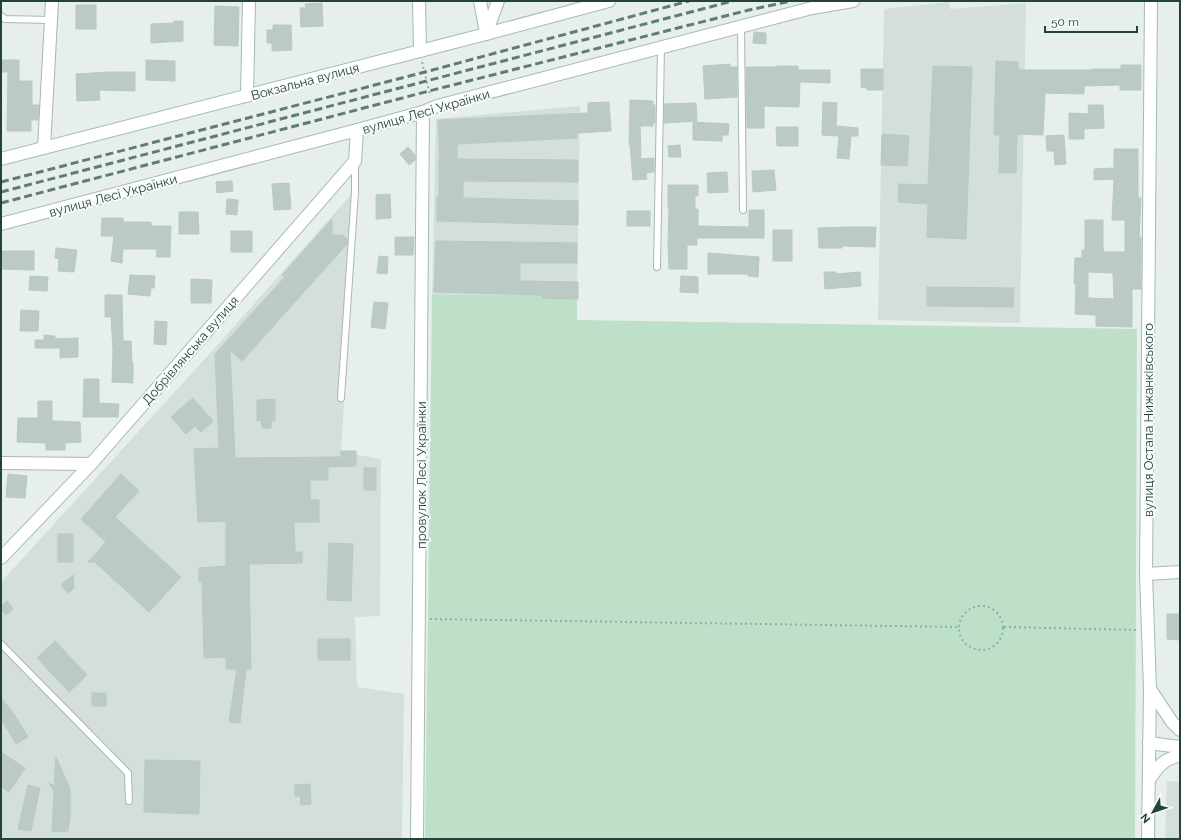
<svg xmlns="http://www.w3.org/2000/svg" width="1181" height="840" font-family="Raleway,sans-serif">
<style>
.built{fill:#d4dfda}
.green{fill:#bfe0c8}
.building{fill:#bbcac4;stroke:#b8c9c2;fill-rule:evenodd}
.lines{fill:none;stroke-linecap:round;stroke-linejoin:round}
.lane-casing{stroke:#a8b8b2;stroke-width:8}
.street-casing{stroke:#a8b8b2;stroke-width:14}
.secondary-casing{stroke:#a4bbb3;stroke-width:14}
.path{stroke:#86b3a5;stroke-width:2;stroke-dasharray:2 3;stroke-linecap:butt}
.lane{stroke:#fff;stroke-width:6}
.street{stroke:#fff;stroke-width:12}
.secondary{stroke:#fff;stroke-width:12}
.rail{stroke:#5f7d75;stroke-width:3;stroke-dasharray:8 4;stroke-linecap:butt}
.labels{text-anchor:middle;stroke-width:4;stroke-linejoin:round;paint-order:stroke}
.street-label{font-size:13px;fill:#24423a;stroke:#f7fbf9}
</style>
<rect width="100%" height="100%" fill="#e6efeb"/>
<g class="built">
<path d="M949,2L950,9L1026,3L1020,323L878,320L884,9Z"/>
<path d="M580,106L577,295H432L436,119Z"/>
<path d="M357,188L341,452L381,459L380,616L355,617L357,687L404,694L402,839H1V582L213,350Z"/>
<path d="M1167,781L1180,782V839H1165Z"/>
</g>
<path class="green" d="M432,295H577V320L1137,329L1135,839H425Z"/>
<g class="building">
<path d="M322,3L323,26L301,27L300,8H306L305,4Z"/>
<rect x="76" y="5" width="20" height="24"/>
<path d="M215,6L239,7L238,46L214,45Z"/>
<path d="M174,21H183V41L151,43V24L174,23Z"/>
<path d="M273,25H291L292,50L272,51V43H267V30H273Z"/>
<path d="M754,32L766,33V44L753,43Z"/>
<path d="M1,60H19V81H32V105H39L38,120H31V131H7L8,72H1Z"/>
<path d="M146,60L175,61V81L146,80Z"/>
<path d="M996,61L1018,62V70H1092V69H1121V65H1141V90H1120V85L1084,86V94L1045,93L1043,135L1017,134L1016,173H999L1000,135H994Z"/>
<path d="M730,64V67H737V97L705,99L703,66Z"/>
<path d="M777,66H798V70H830V83L800,82L799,107L764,106V128H747L746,67H777Z"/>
<path d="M933,66L972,67L966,239L927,237L928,204L898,202L899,184L928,185Z"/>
<path d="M861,69H883V90H867V88L861,87Z"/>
<path d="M108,72H135V91L99,90L100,100L77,101L76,74Z"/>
<path d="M630,100L653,101V105H655V123H653V126H640L641,159L654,158V172L646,173L647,179L633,180L630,145H629Z"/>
<path d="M609,102L611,131L577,133V138L457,144V159L578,160V182L463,181V198L578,201V225L437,221V197H439V159H440L438,120L588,113V103Z"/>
<path d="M823,102L837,103L836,126L858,128V136H851L849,159L837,158L839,136L822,135Z"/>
<path d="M696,103L697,121L664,123V104Z"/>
<path d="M1088,105H1103L1104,128L1084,129V139H1069V113L1089,114Z"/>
<path d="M693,122L729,124L728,135H722V141L693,140Z"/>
<path d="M776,127H798V146H777Z"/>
<path d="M882,134L909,136L907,166L881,165Z"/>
<path d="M1064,135L1066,164L1055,165L1054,151H1047L1046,136Z"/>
<path d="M680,145L681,157H669L668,146Z"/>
<path d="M408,147L415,155V160L409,165L400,154Z"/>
<path d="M1114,149H1138V198H1141L1139,237H1141V289H1132V327L1096,326V315L1075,314L1076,284H1074L1075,258H1082V250H1085V220H1103V250H1104V252H1125V220H1112L1114,179L1094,180V169L1114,168ZM1088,272L1113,273L1114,299L1088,298Z"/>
<path d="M774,170L776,190L753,192L752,171Z"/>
<path d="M727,172L728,192L708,193L707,173Z"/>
<path d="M232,181L233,191L217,193L216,182Z"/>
<path d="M289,183L291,209L274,210L272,184Z"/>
<path d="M668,185H698V196H695V209H698V226L749,227V210H764V238H697V245H687V269H669L668,244L669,207H668Z"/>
<path d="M390,194L391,218L376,219V195Z"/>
<path d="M227,199L238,200L237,215L226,214Z"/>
<rect x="627" y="211" width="23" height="15"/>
<path d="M179,212H198L199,234H179Z"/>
<path d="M102,218H123V222H151V226H171L170,257H156L157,249H123L122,263L111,261L114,236H101Z"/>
<path d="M332,219V235H343L347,239V244L242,361L230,350L235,458L341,457V451H356V466L328,467V480H310V500H319V522H294L295,552H302V563L249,564L251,669H246L240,723L229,722L237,669H226V657L204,658L202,581L199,582V568L226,566V521L198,522L194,449L219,448L215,354L285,277L282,275Z"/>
<path d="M849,227H876L875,247L842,246V248H819L818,228Z"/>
<rect x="773" y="230" width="19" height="31"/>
<rect x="231" y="231" width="21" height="21"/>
<path d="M395,237H414L413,255H395Z"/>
<path d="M436,241L577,243V263H520V281L578,282V299L542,298V295L434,292Z"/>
<path d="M56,248L77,250L74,272L58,271L59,259L55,258Z"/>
<path d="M1,251H34V270L1,269Z"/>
<path d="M708,253L759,257L758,277L748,276V274H708Z"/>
<path d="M379,256L388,257L387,274L377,273Z"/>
<path d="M824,272H836V274L860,272L861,286L825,289Z"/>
<path d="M130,275L155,276L154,288H151L150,296L128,294Z"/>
<path d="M30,276L48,277L47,291L29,290Z"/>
<path d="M681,276L698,277V293L680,292Z"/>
<path d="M191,279L212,280L211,303H191Z"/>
<path d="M927,287L1014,288L1013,307L927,306Z"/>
<path d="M105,295H122L123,341H131L132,362H133V383L112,382L113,351L111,317H105Z"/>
<path d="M374,302L388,303L385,329L371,327Z"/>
<path d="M21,310L39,311L38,331H20Z"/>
<path d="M155,321L167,322L166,345L154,344Z"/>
<path d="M44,335L55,336V339L78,338V357L60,358V348H35V340H44Z"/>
<path d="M84,379H99V403L119,404L118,417H83Z"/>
<path d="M193,398L213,421L201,432L195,426L186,434L171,417Z"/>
<path d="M275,399V421H271V428H262L261,420L257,421V400Z"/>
<path d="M38,401H52V421L80,422L81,442L65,443V450H46V443L17,442L18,418H38Z"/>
<rect x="364" y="468" width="12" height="22"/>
<path d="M8,474L27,476L25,498L6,497Z"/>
<path d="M121,474L139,491L115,517L181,577L149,612L95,562H88L106,542L81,519Z"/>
<rect x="58" y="534" width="15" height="28"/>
<path d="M329,543L353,544L351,601L327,600Z"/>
<path d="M73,575L74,588L68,593L61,585Z"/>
<path d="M7,601L13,609L6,615L1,609V606Z"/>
<path d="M1167,614H1180V640L1167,639Z"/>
<rect x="318" y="639" width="32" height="21"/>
<path d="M55,641L87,675L69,692L37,658Z"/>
<rect x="92" y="693" width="14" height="13"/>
<path d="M1,698L14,714L28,737L16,744L1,719Z"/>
<path d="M1,752L25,768L9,792L1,787Z"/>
<path d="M56,757L70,789V817L68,831L52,832L54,791L49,783L54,786Z"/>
<path d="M145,760L200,761L199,814L144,812Z"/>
<path d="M310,784L311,804L301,805L300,796H295V785Z"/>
<path d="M28,785L40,788L31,831L18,829Z"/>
</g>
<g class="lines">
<defs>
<g id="lane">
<path d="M1,16L5,19L51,20"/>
<path d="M741,27L743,210"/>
<path d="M657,267L661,48"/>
<path d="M341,398L355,192V162"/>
<path d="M1,644L128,773L129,801"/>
</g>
<g id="street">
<path d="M419,1L420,51"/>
<path d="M480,1L486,33"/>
<path d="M486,34L498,1"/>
<path d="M247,96L249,1"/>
<path d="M44,148L52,1"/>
<path d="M1,224L357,130L423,112L437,106L812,8L853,1"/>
<path d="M1,463L91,464"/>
<path d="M1,558L91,464L355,161L357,130"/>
<path d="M1146,574L1180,572"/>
<path d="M417,839L423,112"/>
</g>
<g id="secondary">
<path d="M1,159L486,34L609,1"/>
<path d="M1150,689L1172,722L1180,730"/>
<path d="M1149,743L1180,747"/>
<path d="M1149,780C1158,766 1163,760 1180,755"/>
<path d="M1148,839L1150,689L1146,574L1151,1"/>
</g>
</defs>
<use href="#lane" class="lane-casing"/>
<use href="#street" class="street-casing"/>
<use href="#secondary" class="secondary-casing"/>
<g class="path">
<path d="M422,62L429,91L431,96"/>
<circle cx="981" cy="628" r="22"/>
<path d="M430,619L959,627"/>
<path d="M1004,627L1137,630"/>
</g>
<use href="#lane" class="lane"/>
<use href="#street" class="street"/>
<use href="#secondary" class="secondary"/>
<g class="rail">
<path d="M1,182L425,72L689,1"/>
<path d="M1,192L733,1"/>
<path d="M1,203L429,91L749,10L791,1"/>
</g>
</g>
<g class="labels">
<g class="street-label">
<text transform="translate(305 81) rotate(-15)" y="5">Вокзальна вулиця</text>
<text transform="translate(426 111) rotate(-16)" y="5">вулиця Лесі Українки</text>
<text transform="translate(113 195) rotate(-15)" y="5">вулиця Лесі Українки</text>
<text transform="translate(190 350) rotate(-49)" y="5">Добрівлянська вулиця</text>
<text transform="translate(1148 420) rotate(-90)" y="5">вулиця Остапа Нижанківського</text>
<text transform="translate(421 475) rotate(-90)" y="5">провулок Лесі Українки</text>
</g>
</g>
<rect width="1181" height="840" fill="none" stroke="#24423a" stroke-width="4"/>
<g transform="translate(1153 812) rotate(230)" stroke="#f7fbf9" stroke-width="3" paint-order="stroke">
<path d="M0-3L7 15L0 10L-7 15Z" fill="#24423a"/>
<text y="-6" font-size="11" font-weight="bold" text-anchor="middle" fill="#24423a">N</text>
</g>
<path d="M1045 26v6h92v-6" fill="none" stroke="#24423a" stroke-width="2"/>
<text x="1051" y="26" font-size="12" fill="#24423a" stroke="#f7fbf9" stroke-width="3" paint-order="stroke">50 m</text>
</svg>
